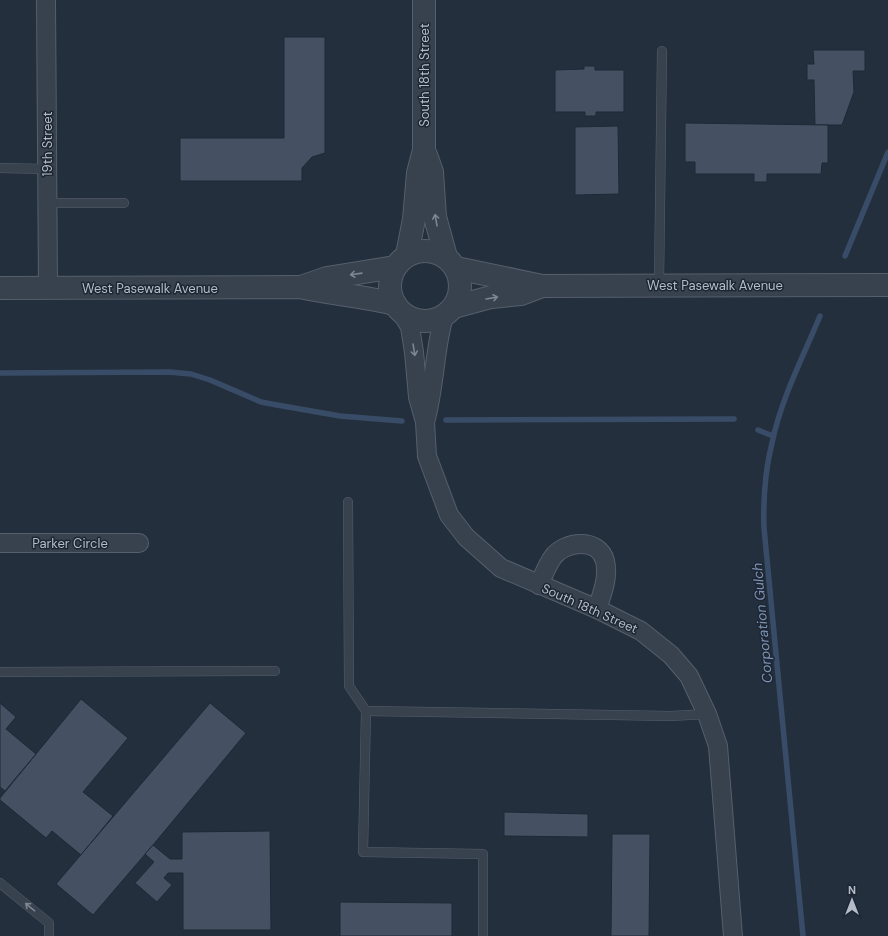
<svg xmlns="http://www.w3.org/2000/svg" width="888" height="936" font-family="'DM Sans',sans-serif">
<style>
.lines{fill:none;stroke-linecap:round;stroke-linejoin:round}
.stream{stroke:#394c67;stroke-width:5.5}
.building{fill:#455162;stroke:#1f2835}
.service-casing{stroke:#565f6c;stroke-width:10}
.minor-casing{stroke:#565f6c;stroke-width:20}
.tertiary-casing{stroke:#565f6c;stroke-width:24}
.service{stroke:#38414e;stroke-width:9}
.minor{stroke:#38414e;stroke-width:18}
.tertiary{stroke:#38414e;stroke-width:22}
.oneway{stroke:#7c8592}
.labels{text-anchor:middle;stroke-width:3;stroke-linejoin:round;paint-order:stroke}
.street-label{font-size:13px;fill:#b4bcc9;stroke:#1d2633}
.water-label{font-size:14px;font-style:italic;fill:#7c92b1;stroke:#1d2633}
</style>
<rect width="100%" height="100%" fill="#242f3e"/>
<g class="lines">
<g class="stream">
<path d="M845,256L888,152"/>
<path d="M0,373L169,372L191,374L210,380L261,402L277,405L340,416L402,421"/>
<path d="M446,420L734,419"/>
<path d="M758,430L773,436"/>
<path d="M803,936L764,528C763,499 765,471 772,443C781,399 803,357 820,316"/>
</g>
</g>
<g class="building">
<path d="M284,37H325V153L312,157L302,168V181H180V138H284Z"/>
<path d="M813,50H865V71H853L854,92L842,125H815L814,80H807V64H814Z"/>
<path d="M584,66H595V70H624V112H596V116H585V112H555V70L584,69Z"/>
<path d="M685,123L828,125V163H822L821,174H767V182H754V174H695V162H685Z"/>
<path d="M618,126L619,194L575,195V127Z"/>
<path d="M81,699L128,738L83,792L113,816L81,855L52,831L46,838L0,800V798Z"/>
<path d="M0,703L16,717L6,729L36,754L5,791L0,787Z"/>
<path d="M210,703L246,733L153,845L93,915L56,884Z"/>
<path d="M504,812L588,814V837L504,836Z"/>
<path d="M270,831L271,930H183V873H168L164,878L172,885L157,902L135,883L154,862L145,854L153,845L170,859H182V832Z"/>
<path d="M612,834H650L649,936H611Z"/>
<path d="M340,902L452,903V936H340Z"/>
</g>
<g class="lines">
<defs>
<g id="service">
<path d="M0,168L47,169"/>
<path d="M47,203H124"/>
<path d="M659,285L662,51"/>
<path d="M348,502L349,686L366,711L363,852L483,854V936"/>
<path d="M0,672L275,671"/>
<path d="M366,711L671,716L707,714"/>
<path d="M0,883L49,923V936"/>
</g>
<g id="minor">
<path d="M46,0L48,288"/>
<path d="M402,313L410,327L414,352L418,397L425,422L427,456L449,515L466,537L501,568L597,609L641,631L671,655L689,676L707,714L718,746L733,936"/>
<path d="M425,422C435,387 434,351 444,316"/>
<path d="M0,543H139"/>
<path d="M539,585C543,576 547,565 553,557C564,541 599,537 605,561C609,577 602,594 597,609"/>
</g>
<g id="tertiary">
<path d="M426,155L432,172L435,217L446,257"/>
<circle cx="425" cy="286" r="35"/>
<path d="M407,255L414,219L418,173L424,150V0"/>
<path d="M456,268L542,286L888,285"/>
<path d="M301,287L327,278L395,267"/>
<path d="M0,288L300,287C331,294 363,296 395,304"/>
<path d="M454,307L491,297L521,294L542,286"/>
</g>
</defs>
<use href="#service" class="service-casing"/>
<use href="#minor" class="minor-casing"/>
<use href="#tertiary" class="tertiary-casing"/>
<use href="#service" class="service"/>
<use href="#minor" class="minor"/>
<use href="#tertiary" class="tertiary"/>
</g>
<defs><path id="oneway-shaft" d="M-6 0H5M1.5-3L5.5 0L1.5 3" fill="none" stroke-width="1.6" stroke-linecap="round" stroke-linejoin="round"/></defs>
<g class="oneway">
<use href="#oneway-shaft" transform="translate(436 220) rotate(-100)"/>
<use href="#oneway-shaft" transform="translate(356 274) rotate(172)"/>
<use href="#oneway-shaft" transform="translate(492 298) rotate(-10)"/>
<use href="#oneway-shaft" transform="translate(414 350) rotate(81)"/>
<use href="#oneway-shaft" transform="translate(30 907) rotate(-141)"/>
</g>
<g class="labels">
<g class="street-label">
<text transform="translate(424 75) rotate(-90)" y="5">South 18th Street</text>
<text transform="translate(47 144) rotate(-90)" y="5">19th Street</text>
<text x="715" y="290">West Pasewalk Avenue</text>
<text x="150" y="293">West Pasewalk Avenue</text>
<text x="70" y="548">Parker Circle</text>
<text transform="translate(590 608) rotate(24)" y="5">South 18th Street</text>
</g>
<g class="water-label">
<text transform="translate(762 623) rotate(-95)" y="5">Corporation Gulch</text>
</g>
</g>
<g transform="translate(852 900)" stroke="#1d2633" stroke-width="3" paint-order="stroke">
<path d="M0-3L7 15L0 10L-7 15Z" fill="#b4bcc9"/>
<text y="-6" font-size="11" font-weight="bold" text-anchor="middle" fill="#b4bcc9">N</text>
</g>
</svg>
